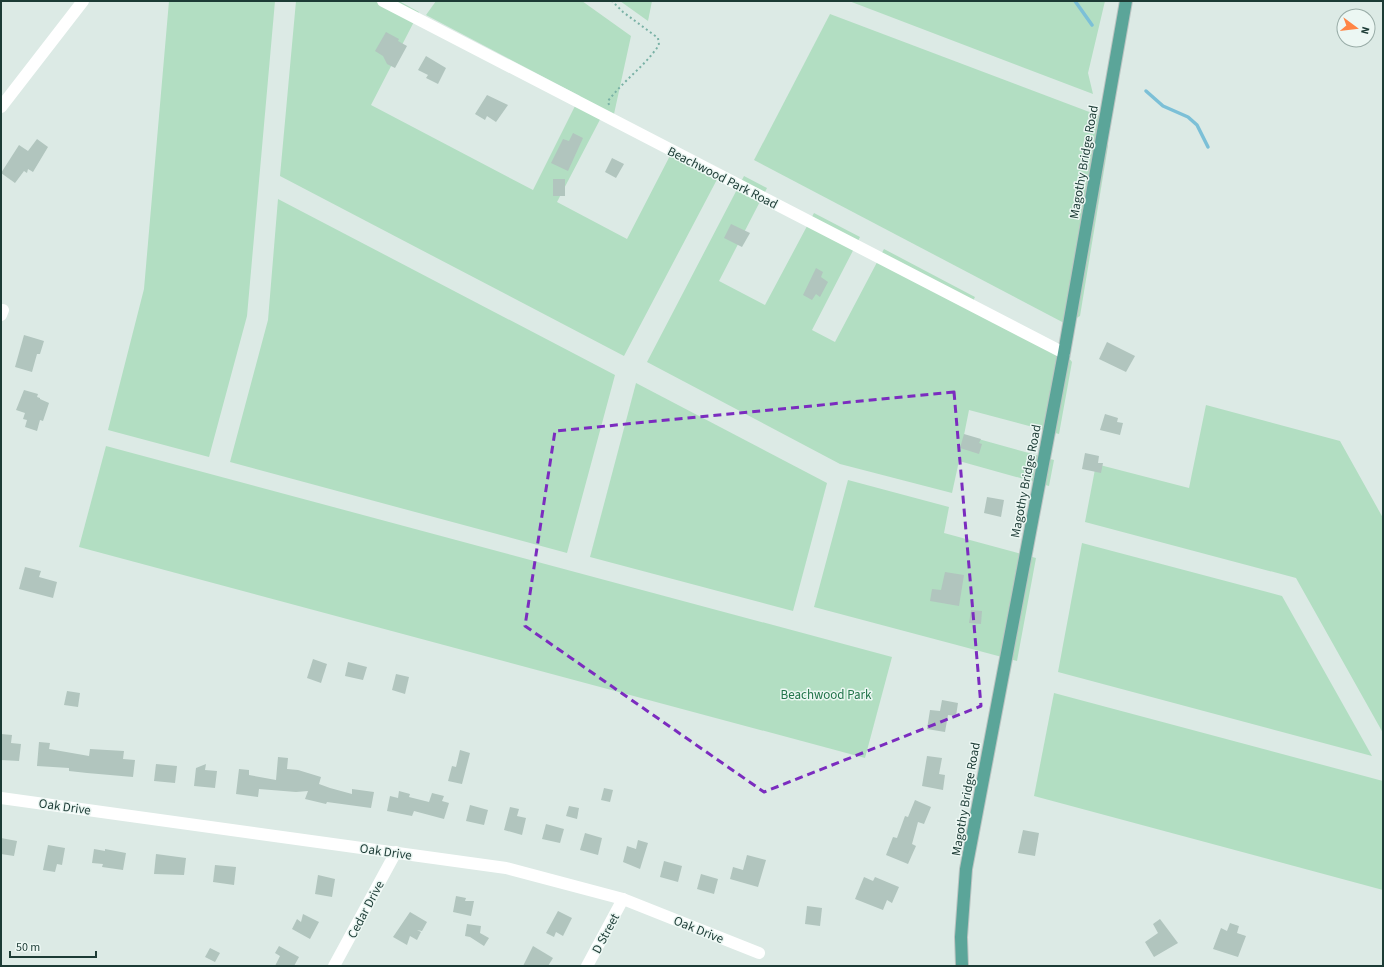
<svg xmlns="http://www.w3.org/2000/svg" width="1384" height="967" font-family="'Source Sans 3',sans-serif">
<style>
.green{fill:#b2dec2}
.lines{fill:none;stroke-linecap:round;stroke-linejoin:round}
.stream{stroke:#7cc0d7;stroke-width:3.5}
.building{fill:#b1c5be}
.major-casing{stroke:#bbc4c2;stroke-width:14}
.path{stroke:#79b1a5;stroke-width:2;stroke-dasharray:2 3;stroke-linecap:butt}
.minor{stroke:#fff;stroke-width:12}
.major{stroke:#5ba599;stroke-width:12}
.marked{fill:none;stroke:#7b2cbf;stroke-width:3;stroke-dasharray:8 5;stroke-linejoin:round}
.labels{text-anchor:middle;stroke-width:3;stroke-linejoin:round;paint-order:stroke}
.street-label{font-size:13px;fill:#1c3b35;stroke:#ecf7f3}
.park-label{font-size:13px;fill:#23754b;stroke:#ecf7f3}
</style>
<rect width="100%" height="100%" fill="#dceae5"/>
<g class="green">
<path d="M169,1H275L247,316L209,457L108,430L144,289Z"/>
<path d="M296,1H399L419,12L371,105L533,190L580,96L426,15L436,1H582L631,36L614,114L605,110L557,202L627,239L675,146L722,170L624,356L280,176Z"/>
<path d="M620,1H652L648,21Z"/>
<path d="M849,1H1105L1088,73L1093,94Z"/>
<path d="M830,14L1100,116L1108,146L1080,316L1066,324L754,160Z"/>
<path d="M744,176L767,188L719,281L765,305L814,213L860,237L812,330L835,342L884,249L975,297L972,303L1063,350L1072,362L1059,434L969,410L964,435L1054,460L1049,486L959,461L952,493L840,464L647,362Z"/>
<path d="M278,199L615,375L567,553L230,462L268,320Z"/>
<path d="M636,383L827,483L793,611L590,557Z"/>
<path d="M1206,405L1340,441L1383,518V733L1296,578L1085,522L1096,464L1189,488Z"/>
<path d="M106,446L892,657L865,758L79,547Z"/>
<path d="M848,480L949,507L944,533L1036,558L1017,661L814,607Z"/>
<path d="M1082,543L1282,596L1372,756L1058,672Z"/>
<path d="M1054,693L1383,781V890L1034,796Z"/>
</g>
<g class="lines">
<g class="stream">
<path d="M1075,1L1092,25"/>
<path d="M1146,91L1163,106L1188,117L1197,125L1208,147"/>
</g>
</g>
<g class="building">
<path d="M386,32L399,39L398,41L407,46L395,68L387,64L383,56L375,51Z"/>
<path d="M426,56L446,68L438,84L426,78L428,75L418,70Z"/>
<path d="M487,95L508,105L496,122L487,116L485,120L475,114Z"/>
<path d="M573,133L583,138L568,171L551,163L563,139L569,141Z"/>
<path d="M37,139L48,147L33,172L28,169L27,173L24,171L15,183L1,173L19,145L28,151Z"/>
<path d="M612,158L624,164L616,178L605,172Z"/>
<rect x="553" y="179" width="12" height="17"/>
<path d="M731,224L750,233L742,247L724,238Z"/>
<path d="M816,268L823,272L821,277L828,282L820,297L816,294L812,300L803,295Z"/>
<path d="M24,335L44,341L40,354H37L32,372L15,367Z"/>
<path d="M1107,342L1135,356L1126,372L1099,359Z"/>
<path d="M24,390L38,394L37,397L40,398V399L49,403L43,421L40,420L37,431L25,427L27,420L23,419L25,413L16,410Z"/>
<path d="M1105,414L1118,418L1117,422L1123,423L1120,435L1100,430Z"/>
<path d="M964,434L981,439L979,443L982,444L979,454L960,448Z"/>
<path d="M1085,453L1099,456L1098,463H1103L1101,473L1082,469Z"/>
<path d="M987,497L1004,500L1001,517L984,513Z"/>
<path d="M25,567L41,571L39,577L57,582L53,598L19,589Z"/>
<path d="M945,572L964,575L959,606L930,601L932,589L941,590Z"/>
<path d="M971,610L982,611L981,624L969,623Z"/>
<path d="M313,659L327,664L321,683L307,678Z"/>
<path d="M348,662L367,667L363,680L345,676Z"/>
<path d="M396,674L409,677L405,694L392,690Z"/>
<path d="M67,691L80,693L78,707L64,705Z"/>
<path d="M942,700L958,703L956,716L948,715L945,732L927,729L930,710L940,711Z"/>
<path d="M1,734L12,735L11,743L21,744L19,761L1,760Z"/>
<path d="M39,742L50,743L49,749L89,756L90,749L124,751L123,759L135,760L133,777L87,773L69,771V768L37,766Z"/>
<path d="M460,750L470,753L462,784L448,781L452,766L456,767Z"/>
<path d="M927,756L942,758L939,774L945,775L943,790L922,786Z"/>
<path d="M278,757L288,758L287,769L298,770L321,777L319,784L330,788L352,794V789L374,792L371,808L327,802L326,804L305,799L308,791L296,792L259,789L258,797L236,794L239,769L249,770V775L276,780Z"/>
<path d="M156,764L177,766L175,783L154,781Z"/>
<path d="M206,764L205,770L217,771L215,788L194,786L196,768Z"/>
<path d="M604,788L613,790L610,802L601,800Z"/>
<path d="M399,791L410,794L409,797L429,802L432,793L444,796L442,801L449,803L444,819L414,811L412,816L387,811L390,796L398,798Z"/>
<path d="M915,800L931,807L924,824L918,822L912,844L916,846L908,864L886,855L893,837L897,838L905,816L908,817Z"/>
<path d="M470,805L488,810L484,825L466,821Z"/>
<path d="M569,806L579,808L577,819L566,816Z"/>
<path d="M510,807L519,809L517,816L526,818L522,835L504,830Z"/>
<path d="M546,824L564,829L560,843L542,839Z"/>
<path d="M1023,830L1039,833L1035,856L1018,853Z"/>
<path d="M585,833L602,838L598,855L580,850Z"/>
<path d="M1,838L17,841L14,856L1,854Z"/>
<path d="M638,840L648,843L640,869L623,862L627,846L636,849Z"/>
<path d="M48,845L65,848L62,865L57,864L55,872L43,870Z"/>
<path d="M94,849L105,851V849L126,853L123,870L102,867L103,864L92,863Z"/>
<path d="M156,854L186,858L184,875L154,874Z"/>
<path d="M747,855L766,860L758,887L730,879L733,867L743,870Z"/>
<path d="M664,861L682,866L678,882L660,877Z"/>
<path d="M215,865L236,867L234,885L213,882Z"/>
<path d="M701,874L718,879L714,894L697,889Z"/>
<path d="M318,875L335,879L332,897L315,894Z"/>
<path d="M864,877L873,881L875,877L899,887L892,903L887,900L883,910L855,899Z"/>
<path d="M456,896L466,898L465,901H474L471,916L453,912Z"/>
<path d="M807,906L822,908L820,926L805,924Z"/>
<path d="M558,911L572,918L563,936L556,932L554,937L546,933Z"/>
<path d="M410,912L427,922L422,931L417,930L421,932L417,940L410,936L407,945L393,937Z"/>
<path d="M303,914L319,922L310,939L292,929L297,919L301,922Z"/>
<path d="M1160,919L1178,943L1154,957L1145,942L1158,933L1153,924Z"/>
<path d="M1230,923L1239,926L1237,933L1246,936L1238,957L1213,949L1221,928L1227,931Z"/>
<path d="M467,924L481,926L480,933L489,938L484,946L470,937L465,936Z"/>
<path d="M279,946L299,957L294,966H275L280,956L275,953Z"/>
<path d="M533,946L553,958L548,966H523Z"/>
<path d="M210,948L220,953L215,962L205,957Z"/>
</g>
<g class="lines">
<defs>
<path id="major" d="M962,966L961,937L966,869L1064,353L1126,1"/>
</defs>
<use href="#major" class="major-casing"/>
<path class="path" d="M609,105L608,101C624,80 645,66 659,45L658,38L623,12L612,1"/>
<g class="minor">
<path d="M383,1L1064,353"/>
<path d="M1,107L83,1"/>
<path d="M1,315L3,310"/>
<path d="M1,798L506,868L623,899L759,953"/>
<path d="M334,966L396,852"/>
<path d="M587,966L623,899"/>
</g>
<use href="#major" class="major"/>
</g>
<path class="marked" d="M954,392L981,706L764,792L525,626L555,431Z"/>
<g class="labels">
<g class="street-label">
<text transform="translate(1083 162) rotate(-80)" y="5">Magothy Bridge Road</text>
<text transform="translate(723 177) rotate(27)" y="5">Beachwood Park Road</text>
<text transform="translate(1025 481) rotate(-79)" y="5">Magothy Bridge Road</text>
<text transform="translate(965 799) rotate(-80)" y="5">Magothy Bridge Road</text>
<text transform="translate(65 806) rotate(8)" y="5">Oak Drive</text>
<text transform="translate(386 851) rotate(8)" y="5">Oak Drive</text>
<text transform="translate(365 909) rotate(-62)" y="5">Cedar Drive</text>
<text transform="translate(699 929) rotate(22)" y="5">Oak Drive</text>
<text transform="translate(605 933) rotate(-62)" y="5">D Street</text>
</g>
<g class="park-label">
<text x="826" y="699">Beachwood Park</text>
</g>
</g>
<rect width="1384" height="967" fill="none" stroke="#1c3b35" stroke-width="4"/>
<g transform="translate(1356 28) rotate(105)"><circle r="19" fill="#ecf7f3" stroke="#99aca7"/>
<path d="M0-3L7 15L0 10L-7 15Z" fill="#ff8545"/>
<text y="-6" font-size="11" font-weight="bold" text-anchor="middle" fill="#1c3b35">N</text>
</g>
<path d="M10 951v6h86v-6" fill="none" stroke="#1c3b35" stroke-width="2"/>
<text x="16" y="951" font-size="12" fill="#1c3b35" stroke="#ecf7f3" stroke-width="3" paint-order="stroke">50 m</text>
</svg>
